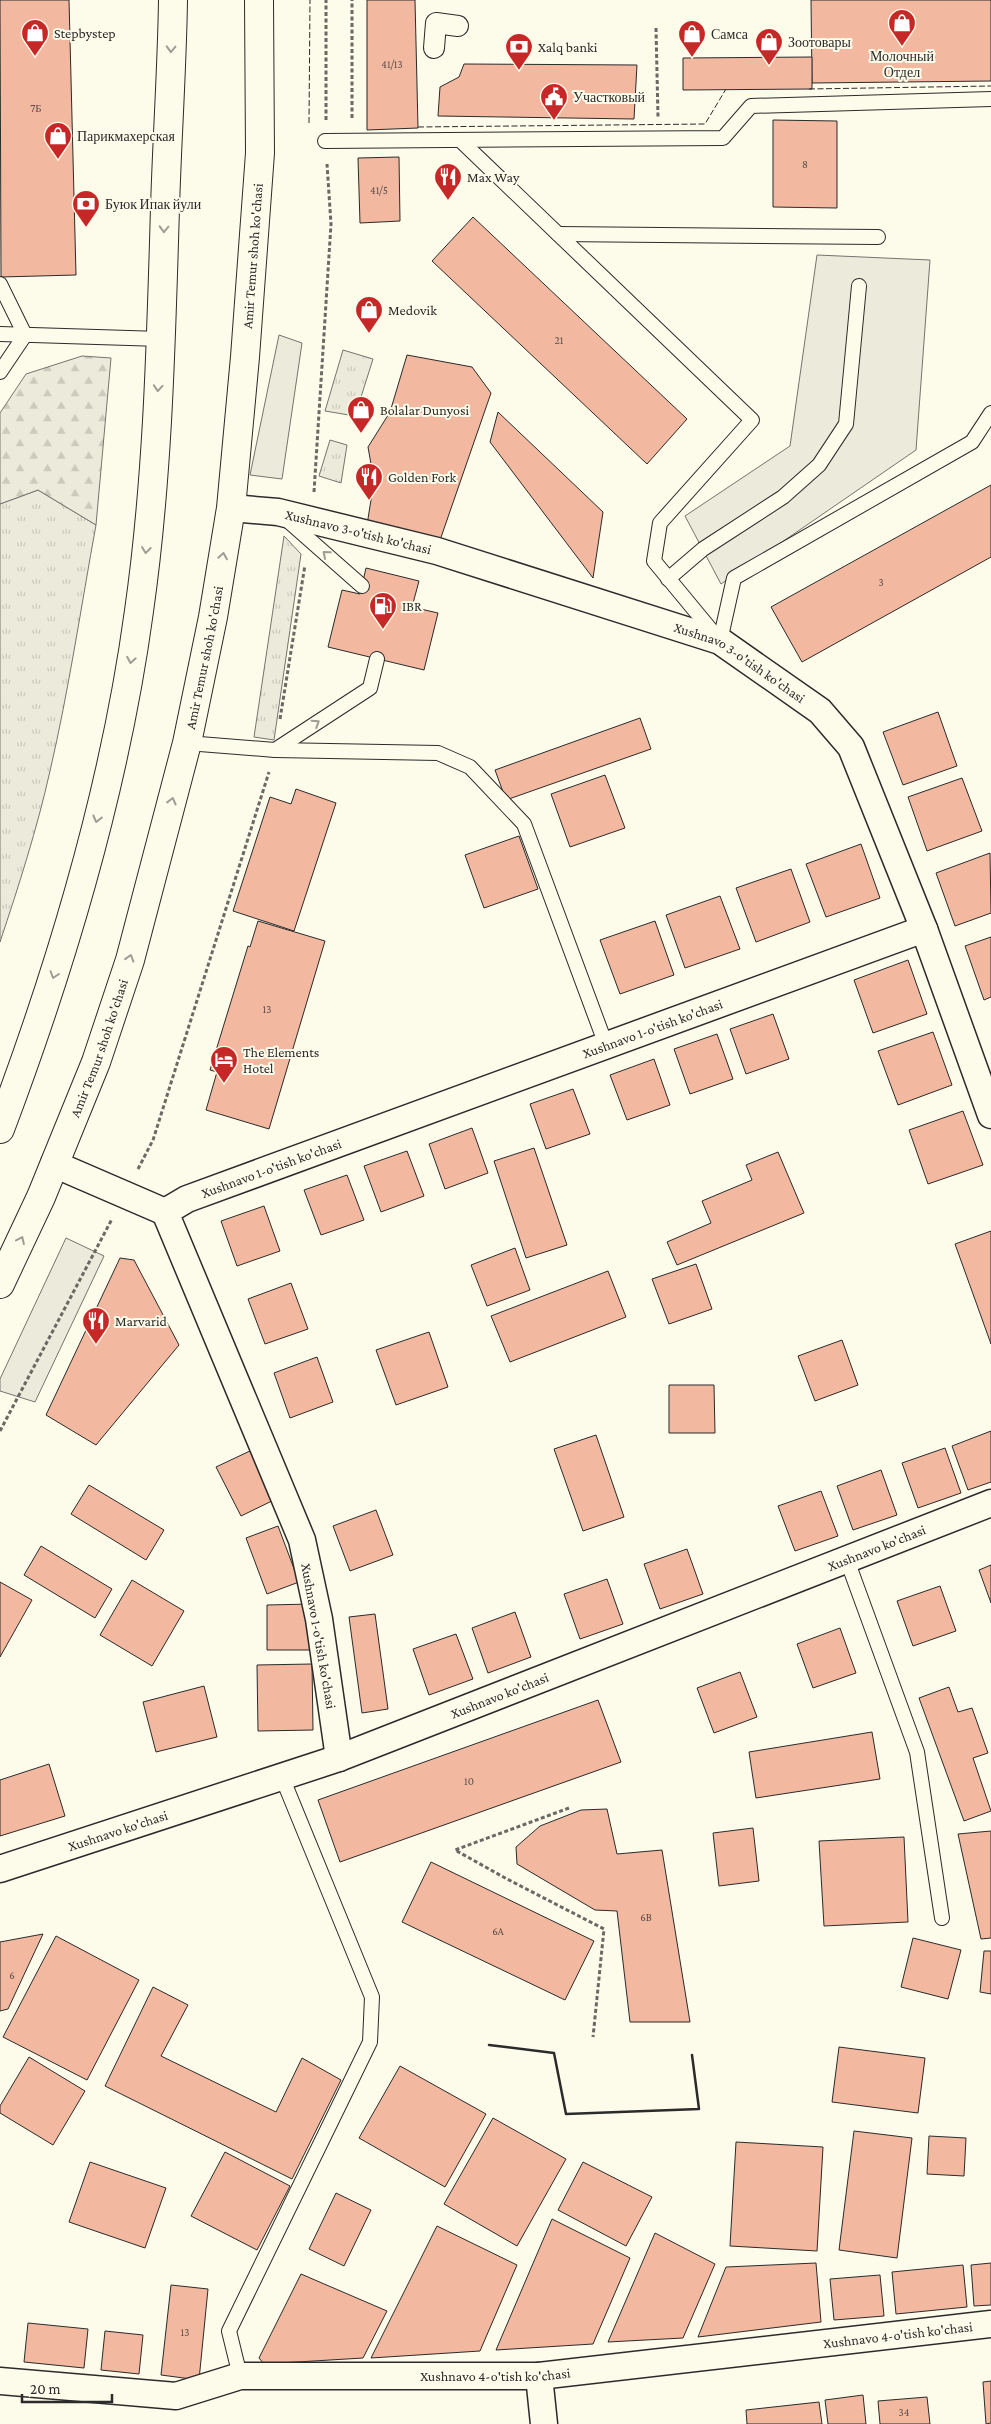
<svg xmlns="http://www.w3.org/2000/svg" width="991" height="2424" font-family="'Crimson Pro',serif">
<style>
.grass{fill:url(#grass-tufts);stroke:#74746e}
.forest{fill:url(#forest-firs);stroke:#74746e}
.parking{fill:#eceadb;stroke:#74746e}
.building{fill:#f2b8a0;stroke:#2b2b2b}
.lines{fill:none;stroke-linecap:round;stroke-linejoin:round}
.service-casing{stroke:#2b2b2b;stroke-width:16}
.pedestrian-casing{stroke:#2b2b2b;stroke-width:22}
.minor-casing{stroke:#2b2b2b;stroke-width:29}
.primary-casing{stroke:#2b2b2b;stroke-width:30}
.path{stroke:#6a6964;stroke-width:3;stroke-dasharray:4 2.5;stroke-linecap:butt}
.service{stroke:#fdfbea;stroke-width:14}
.pedestrian{stroke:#fdfbea;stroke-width:20}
.minor{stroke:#fdfbea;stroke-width:26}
.primary{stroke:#fdfbea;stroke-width:28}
.fence{stroke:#2b2b2b;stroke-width:1;stroke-dasharray:6 2.5;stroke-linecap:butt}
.wall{stroke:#2b2b2b;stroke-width:2.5}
.oneway{stroke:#9e9d94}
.labels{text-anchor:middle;stroke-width:4;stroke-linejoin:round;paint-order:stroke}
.number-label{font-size:11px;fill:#5d4e48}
.poi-label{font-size:14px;fill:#2b2b2b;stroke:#fdfbea;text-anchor:start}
.street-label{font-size:14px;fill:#2b2b2b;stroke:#fdfbea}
</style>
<defs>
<pattern id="grass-tufts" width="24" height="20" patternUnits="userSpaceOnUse" patternTransform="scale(1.25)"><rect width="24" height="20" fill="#ecebdb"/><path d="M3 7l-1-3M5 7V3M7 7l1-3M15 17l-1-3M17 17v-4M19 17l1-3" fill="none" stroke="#cbcabc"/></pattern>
<pattern id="forest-firs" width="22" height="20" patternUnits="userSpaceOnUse" patternTransform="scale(1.25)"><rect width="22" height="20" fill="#ecebdb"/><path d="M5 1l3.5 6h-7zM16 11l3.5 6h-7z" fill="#cbcabc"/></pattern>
</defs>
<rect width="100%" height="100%" fill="#fdfbea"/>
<g class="grass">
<path d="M343,350L373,359L355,416L325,411Z"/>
<path d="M330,440L347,445L341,483L319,476Z"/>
<path d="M38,490L96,525C81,607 69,689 50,771C37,829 19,885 0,942V504Z"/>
<path d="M284,536L301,554L274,740L254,737Z"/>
</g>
<path class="forest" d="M82,356L111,358L96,525L38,490L0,504V413L26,374Z"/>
<g class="parking">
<path d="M817,255L930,260L916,450L721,584L685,516L790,446Z"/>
<path d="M279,335L302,343L282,479L250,475Z"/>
<path d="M66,1238L104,1256L35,1402L0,1391V1379Z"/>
</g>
<g class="building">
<path d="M0,0H69L76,275L1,277Z"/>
<path d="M367,0H415L418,128L367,130Z"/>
<path d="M811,0H991V81L812,83Z"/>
<path d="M812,57V89L683,90V58Z"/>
<path d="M464,64L637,65L634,119L438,116L440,87L459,77Z"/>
<path d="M773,120L837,121V208L773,207Z"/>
<path d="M399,157L400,221L360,223L358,158Z"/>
<path d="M473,217L687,419L647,464L432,261Z"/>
<path d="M407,355L472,367L491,393L438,546L367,525L374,481L368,447L390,412Z"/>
<path d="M498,412L603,512L593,578L490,442Z"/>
<path d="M991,485V557L802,662L771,607Z"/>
<path d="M366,568L419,581L412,607L438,613L424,670L328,647L342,590L360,594Z"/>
<path d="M938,712L957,766L903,785L883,732Z"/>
<path d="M640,718L651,749L506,800L495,770Z"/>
<path d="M605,775L625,828L570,847L551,794Z"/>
<path d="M962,778L982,831L927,851L908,797Z"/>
<path d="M296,789L336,803L294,931L233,911L270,797L291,804Z"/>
<path d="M519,836L538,889L484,908L465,855Z"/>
<path d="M861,844L880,898L826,917L806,864Z"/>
<path d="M990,853L991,913L955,926L936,873Z"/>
<path d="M791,869L810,922L756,942L736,888Z"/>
<path d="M720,896L740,949L685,968L666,915Z"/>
<path d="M258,921L325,941L269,1129L206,1110L217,1072L210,1070L248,946L250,947Z"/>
<path d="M655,921L674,975L620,994L600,940Z"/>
<path d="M991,937V997L984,1000L965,946Z"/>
<path d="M908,960L927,1014L873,1033L854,980Z"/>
<path d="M773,1014L789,1059L746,1074L730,1029Z"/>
<path d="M933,1032L952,1085L898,1105L878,1051Z"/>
<path d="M717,1034L733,1079L690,1094L674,1049Z"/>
<path d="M654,1059L670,1105L627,1120L610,1075Z"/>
<path d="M573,1089L590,1134L546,1149L530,1104Z"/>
<path d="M963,1111L983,1165L928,1184L909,1130Z"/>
<path d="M472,1128L488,1173L445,1189L429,1144Z"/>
<path d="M534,1148L567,1245L526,1258L494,1161Z"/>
<path d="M407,1151L424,1196L381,1212L364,1166Z"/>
<path d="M778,1152L804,1213L677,1265L667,1242L711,1223L702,1201L752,1180L746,1165Z"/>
<path d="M347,1175L364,1220L321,1235L304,1190Z"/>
<path d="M264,1206L280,1251L237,1266L221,1221Z"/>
<path d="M991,1231V1344L955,1244Z"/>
<path d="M515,1248L530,1290L487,1306L471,1265Z"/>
<path d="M120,1258L134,1260L179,1345L96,1445L46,1415Z"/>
<path d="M696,1264L712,1309L669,1324L652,1279Z"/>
<path d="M608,1271L626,1317L510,1362L491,1316Z"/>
<path d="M291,1283L308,1329L265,1344L248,1299Z"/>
<path d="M429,1332L448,1387L396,1405L376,1350Z"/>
<path d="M842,1340L858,1385L815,1401L798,1356Z"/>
<path d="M317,1357L333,1402L290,1418L274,1373Z"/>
<path d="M669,1385H714L715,1433H669Z"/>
<path d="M991,1431V1482L968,1490L952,1446Z"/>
<path d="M596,1435L624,1517L583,1531L554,1449Z"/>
<path d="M945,1448L961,1493L918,1508L902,1463Z"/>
<path d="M252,1450L276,1499L241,1516L216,1467Z"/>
<path d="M881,1470L897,1515L853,1530L837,1486Z"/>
<path d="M89,1485L164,1530L146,1560L71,1514Z"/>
<path d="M821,1491L838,1536L795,1551L778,1506Z"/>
<path d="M376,1510L393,1555L350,1571L333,1526Z"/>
<path d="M278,1526L299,1582L267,1594L246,1538Z"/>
<path d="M41,1546L112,1589L95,1618L24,1575Z"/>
<path d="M687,1549L703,1594L660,1609L644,1564Z"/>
<path d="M991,1565V1603L979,1570Z"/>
<path d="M607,1579L623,1624L580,1639L564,1594Z"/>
<path d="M132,1580L184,1611L152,1666L100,1635Z"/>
<path d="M0,1582L32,1600L0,1657Z"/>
<path d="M940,1586L956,1631L913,1646L897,1601Z"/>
<path d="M311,1604V1650H267V1605Z"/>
<path d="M515,1612L531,1657L488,1673L472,1628Z"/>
<path d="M375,1614L388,1709L362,1713L349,1617Z"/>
<path d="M840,1628L856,1673L813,1688L797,1644Z"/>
<path d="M456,1634L473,1679L429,1695L413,1649Z"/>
<path d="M312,1664L313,1730L258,1731L257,1665Z"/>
<path d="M740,1672L757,1717L714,1733L697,1688Z"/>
<path d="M204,1686L217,1737L156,1752L143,1702Z"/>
<path d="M949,1687L958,1712L972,1708L988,1753L973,1758L991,1811L964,1821L919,1698Z"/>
<path d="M598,1700L621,1762L340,1862L318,1800Z"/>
<path d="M872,1732L880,1779L756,1798L749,1752Z"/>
<path d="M49,1764L65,1816L0,1836V1780Z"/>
<path d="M607,1809L617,1854L662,1850L690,2022H630L617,1911L595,1910L517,1864L516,1847L540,1826L581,1810Z"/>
<path d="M753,1828L759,1881L719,1886L713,1833Z"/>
<path d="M991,1831V1938L981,1939L958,1834Z"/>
<path d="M904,1837L908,1922L824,1926L819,1841Z"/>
<path d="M431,1862L594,1941L565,2000L402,1922Z"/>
<path d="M43,1934L8,2009L0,2011V1942Z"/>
<path d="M56,1936L139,1980L87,2080L3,2037Z"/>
<path d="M913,1938L961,1950L948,1999L901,1987Z"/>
<path d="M984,1951H991V1994L980,1992Z"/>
<path d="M153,1987L188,2005L161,2056L276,2112L302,2058L341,2080L292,2179L105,2086Z"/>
<path d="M839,2047L925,2058L918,2113L832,2102Z"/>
<path d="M29,2057L85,2091L53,2145L0,2113V2106Z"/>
<path d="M400,2066L486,2114L445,2187L359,2138Z"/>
<path d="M493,2118L566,2159L517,2246L444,2204Z"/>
<path d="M854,2131L912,2138L897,2258L839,2250Z"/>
<path d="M929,2136L966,2138L964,2176L927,2174Z"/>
<path d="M736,2142L823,2147L817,2251L730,2246Z"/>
<path d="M225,2152L290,2186L257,2250L191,2216Z"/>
<path d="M90,2162L166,2188L145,2248L69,2222Z"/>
<path d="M583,2162L652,2197L626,2246L558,2210Z"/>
<path d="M336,2193L371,2210L344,2266L309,2249Z"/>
<path d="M552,2219L630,2258L593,2344L496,2350Z"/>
<path d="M437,2226L517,2265L480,2351L371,2358Z"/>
<path d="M655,2233L715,2264L683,2338L608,2342Z"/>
<path d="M816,2263L821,2322L698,2337L726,2267Z"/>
<path d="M991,2263V2305L974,2306L971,2265Z"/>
<path d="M963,2265L967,2307L896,2314L892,2272Z"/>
<path d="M301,2274L387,2311L363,2358L264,2364L259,2358Z"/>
<path d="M880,2275L884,2316L834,2320L830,2279Z"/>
<path d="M171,2285L208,2289L199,2380L161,2375Z"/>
<path d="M28,2323L88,2329L84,2368L24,2362Z"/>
<path d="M105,2331L143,2335L139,2374L101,2370Z"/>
<path d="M991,2381V2423L986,2424L983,2382Z"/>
<path d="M863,2395L866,2424H828L825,2400Z"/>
<path d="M927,2397L930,2424H880L878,2401Z"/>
<path d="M819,2402L822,2424H747L746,2410Z"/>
</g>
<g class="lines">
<defs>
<g id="service">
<path d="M460,140L752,420L660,523L654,561L716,636"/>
<path d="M325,141L723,138L751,106L991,99"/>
<path d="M558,234L878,237"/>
<path d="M0,284L25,335L0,372"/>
<path d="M0,334L161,339"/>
<path d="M286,519L362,586"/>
<path d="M668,579L703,549L783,497L819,465L846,424L859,286"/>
<path d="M720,641L734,578L972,442L991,413"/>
<path d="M187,743L275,750L438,753L470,767L524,824L606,1045"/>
<path d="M275,750L370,688L377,659"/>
<path d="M847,1560L917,1752L942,1918"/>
<path d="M240,2376L229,2331L370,2042L372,1997L282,1777"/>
</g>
<path id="pedestrian" d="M434,48L436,23L458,26"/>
<g id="minor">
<path id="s1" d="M231,508L278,512L437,551L720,641L820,711L851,747L924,929L991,1115"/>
<path d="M54,1164L165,1212"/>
<path id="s2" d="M339,1758L319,1619L302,1540L165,1212L187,1199L924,929"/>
<path id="s3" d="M0,1869L339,1758L991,1503"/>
<path d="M539,2376L544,2424"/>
<path id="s4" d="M0,2381L176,2396L240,2376H539L991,2324"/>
</g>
<g id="primary">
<path d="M0,1129C63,962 115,788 139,611C158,478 161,342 165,208C167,139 172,69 173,0"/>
<path id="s5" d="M0,1284L41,1197L96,1062L130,960L187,743L213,617L231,508L245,357L260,153L259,0"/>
</g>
</defs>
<use href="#service" class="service-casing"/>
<use href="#pedestrian" class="pedestrian-casing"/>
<use href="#minor" class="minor-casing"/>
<use href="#primary" class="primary-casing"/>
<g class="path">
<path d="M656,28L658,117"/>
<path d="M352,118V0"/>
<path d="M326,120V0"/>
<path d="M314,492L331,224L327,164"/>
<path d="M280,719L305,565"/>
<path d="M138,1169L153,1140L269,772"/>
<path d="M0,1431L112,1219"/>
<path d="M569,1808L455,1850L507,1879L604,1929L593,2037"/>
</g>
<use href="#service" class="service"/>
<use href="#pedestrian" class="pedestrian"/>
<use href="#minor" class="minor"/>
<use href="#primary" class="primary"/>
<g class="fence">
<path d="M809,89L991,86"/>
<path d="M309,123L310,0"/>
<path d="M418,127L705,124L726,89"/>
</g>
<path class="wall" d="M489,2045L554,2053L566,2114L699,2109L692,2055"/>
</g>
<defs><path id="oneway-chevron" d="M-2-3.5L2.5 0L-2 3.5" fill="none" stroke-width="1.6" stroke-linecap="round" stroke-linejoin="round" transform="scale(1.25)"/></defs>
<g class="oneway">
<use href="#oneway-chevron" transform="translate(171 49) rotate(92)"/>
<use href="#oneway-chevron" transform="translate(164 229) rotate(92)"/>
<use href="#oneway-chevron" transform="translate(158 388) rotate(94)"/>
<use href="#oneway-chevron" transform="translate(146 550) rotate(97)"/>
<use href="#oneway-chevron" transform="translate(326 554) rotate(-139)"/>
<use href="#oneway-chevron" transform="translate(223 556) rotate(-81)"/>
<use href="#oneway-chevron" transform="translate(131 660) rotate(100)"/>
<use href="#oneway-chevron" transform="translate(316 723) rotate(-33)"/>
<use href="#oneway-chevron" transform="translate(172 801) rotate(-76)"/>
<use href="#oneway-chevron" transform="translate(97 819) rotate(104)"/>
<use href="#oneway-chevron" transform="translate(130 958) rotate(-73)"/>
<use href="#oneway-chevron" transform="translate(54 975) rotate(108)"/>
<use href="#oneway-chevron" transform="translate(21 1240) rotate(-65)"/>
</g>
<defs>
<symbol id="shop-pin" viewBox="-11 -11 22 30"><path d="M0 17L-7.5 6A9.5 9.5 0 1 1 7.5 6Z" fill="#c62828" stroke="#fdfbea"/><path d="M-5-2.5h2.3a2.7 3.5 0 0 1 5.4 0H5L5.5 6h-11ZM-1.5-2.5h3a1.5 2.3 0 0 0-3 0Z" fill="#fff"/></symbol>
<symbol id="bank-pin" viewBox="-11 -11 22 30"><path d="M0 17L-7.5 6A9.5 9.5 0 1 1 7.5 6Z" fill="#c62828" stroke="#fdfbea"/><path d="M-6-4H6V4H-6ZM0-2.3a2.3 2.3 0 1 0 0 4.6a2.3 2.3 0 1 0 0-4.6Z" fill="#fff"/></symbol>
<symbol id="civic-pin" viewBox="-11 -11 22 30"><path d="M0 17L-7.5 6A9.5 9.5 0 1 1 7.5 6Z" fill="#c62828" stroke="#fdfbea"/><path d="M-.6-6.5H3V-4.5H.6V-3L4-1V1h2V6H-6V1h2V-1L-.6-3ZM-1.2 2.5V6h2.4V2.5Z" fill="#fff"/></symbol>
<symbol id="restaurant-pin" viewBox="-11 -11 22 30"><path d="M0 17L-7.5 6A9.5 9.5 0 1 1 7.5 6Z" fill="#c62828" stroke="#fdfbea"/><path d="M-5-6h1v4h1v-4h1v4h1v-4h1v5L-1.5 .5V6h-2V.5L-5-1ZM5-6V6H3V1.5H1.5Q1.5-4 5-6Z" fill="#fff"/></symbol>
<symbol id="fuel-pin" viewBox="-11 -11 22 30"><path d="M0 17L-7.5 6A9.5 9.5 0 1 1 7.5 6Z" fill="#c62828" stroke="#fdfbea"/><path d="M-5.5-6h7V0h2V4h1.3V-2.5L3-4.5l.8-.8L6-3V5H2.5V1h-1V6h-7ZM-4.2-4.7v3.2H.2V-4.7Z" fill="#fff"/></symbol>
<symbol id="hotel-pin" viewBox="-11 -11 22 30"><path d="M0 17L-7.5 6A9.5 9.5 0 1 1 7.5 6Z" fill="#c62828" stroke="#fdfbea"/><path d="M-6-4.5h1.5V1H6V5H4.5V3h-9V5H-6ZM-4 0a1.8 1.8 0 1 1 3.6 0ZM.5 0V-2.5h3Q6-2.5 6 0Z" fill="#fff"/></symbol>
</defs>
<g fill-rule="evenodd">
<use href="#shop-pin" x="886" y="7" width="32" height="43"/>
<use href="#shop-pin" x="19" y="17" width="32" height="43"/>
<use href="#shop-pin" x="676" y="18" width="32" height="43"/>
<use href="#shop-pin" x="753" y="26" width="32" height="43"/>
<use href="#bank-pin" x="503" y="31" width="32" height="43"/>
<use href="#civic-pin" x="538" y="81" width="32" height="43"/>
<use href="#shop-pin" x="42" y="120" width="32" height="43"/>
<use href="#restaurant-pin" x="432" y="161" width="32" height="43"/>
<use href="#bank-pin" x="70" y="188" width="32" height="43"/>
<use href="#shop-pin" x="353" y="294" width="32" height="43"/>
<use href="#shop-pin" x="345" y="394" width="32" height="43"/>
<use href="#restaurant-pin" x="353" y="461" width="32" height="43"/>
<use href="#fuel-pin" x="367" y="590" width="32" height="43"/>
<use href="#hotel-pin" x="208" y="1044" width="32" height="43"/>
<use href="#restaurant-pin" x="80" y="1305" width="32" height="43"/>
</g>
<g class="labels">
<g class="number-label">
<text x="392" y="68">41/13</text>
<text x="36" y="112">7Б</text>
<text x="805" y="168">8</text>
<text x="379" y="194">41/5</text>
<text x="559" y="344">21</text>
<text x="881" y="586">3</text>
<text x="267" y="1013">13</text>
<text x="469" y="1785">10</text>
<text x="646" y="1921">6B</text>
<text x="498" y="1935">6A</text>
<text x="12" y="1979">6</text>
<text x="185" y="2336">13</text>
<text x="904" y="2416">34</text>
</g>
<g class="poi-label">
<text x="54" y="38">Stepbystep</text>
<text x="711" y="39">Самса</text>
<text x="788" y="47">Зоотовары</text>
<text x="538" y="52">Xalq banki</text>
<text x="902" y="61" text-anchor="middle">Молочный<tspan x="902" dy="16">Отдел</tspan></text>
<text x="573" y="102">Участковый</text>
<text x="77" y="141">Парикмахерская</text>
<text x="467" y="182">Max Way</text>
<text x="105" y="209">Буюк Ипак йули</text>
<text x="388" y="315">Medovik</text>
<text x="380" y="415">Bolalar Dunyosi</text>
<text x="388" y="482">Golden Fork</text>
<text x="402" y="611">IBR</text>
<text x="243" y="1057">The Elements<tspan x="243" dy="16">Hotel</tspan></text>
<text x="115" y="1326">Marvarid</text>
</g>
<g class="street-label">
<text dy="5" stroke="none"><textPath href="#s5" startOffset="1066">Amir Temur shoh ko'chasi</textPath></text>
<text dy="5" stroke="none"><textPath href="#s1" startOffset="130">Xushnavo 3-o'tish ko'chasi</textPath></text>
<text dy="5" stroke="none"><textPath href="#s5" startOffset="661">Amir Temur shoh ko'chasi</textPath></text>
<text dy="5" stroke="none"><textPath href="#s1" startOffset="535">Xushnavo 3-o'tish ko'chasi</textPath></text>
<text dy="5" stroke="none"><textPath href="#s2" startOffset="1098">Xushnavo 1-o'tish ko'chasi</textPath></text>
<text dy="5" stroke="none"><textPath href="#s5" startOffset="256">Amir Temur shoh ko'chasi</textPath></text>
<text dy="5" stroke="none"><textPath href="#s2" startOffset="692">Xushnavo 1-o'tish ko'chasi</textPath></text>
<text dy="5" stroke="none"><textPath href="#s3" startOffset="934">Xushnavo ko'chasi</textPath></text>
<text transform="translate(319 1636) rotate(80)" y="5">Xushnavo 1-o'tish ko'chasi</text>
<text dy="5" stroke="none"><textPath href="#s3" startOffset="529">Xushnavo ko'chasi</textPath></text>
<text dy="5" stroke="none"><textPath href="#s3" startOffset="124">Xushnavo ko'chasi</textPath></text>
<text dy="5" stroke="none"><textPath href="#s4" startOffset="904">Xushnavo 4-o'tish ko'chasi</textPath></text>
<text dy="5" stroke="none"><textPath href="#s4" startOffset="499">Xushnavo 4-o'tish ko'chasi</textPath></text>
</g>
</g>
<path d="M22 2394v8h90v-8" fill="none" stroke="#2b2b2b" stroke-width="2.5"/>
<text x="30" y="2394" font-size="15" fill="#2b2b2b" stroke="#fdfbea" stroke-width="4" paint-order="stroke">20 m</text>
</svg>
